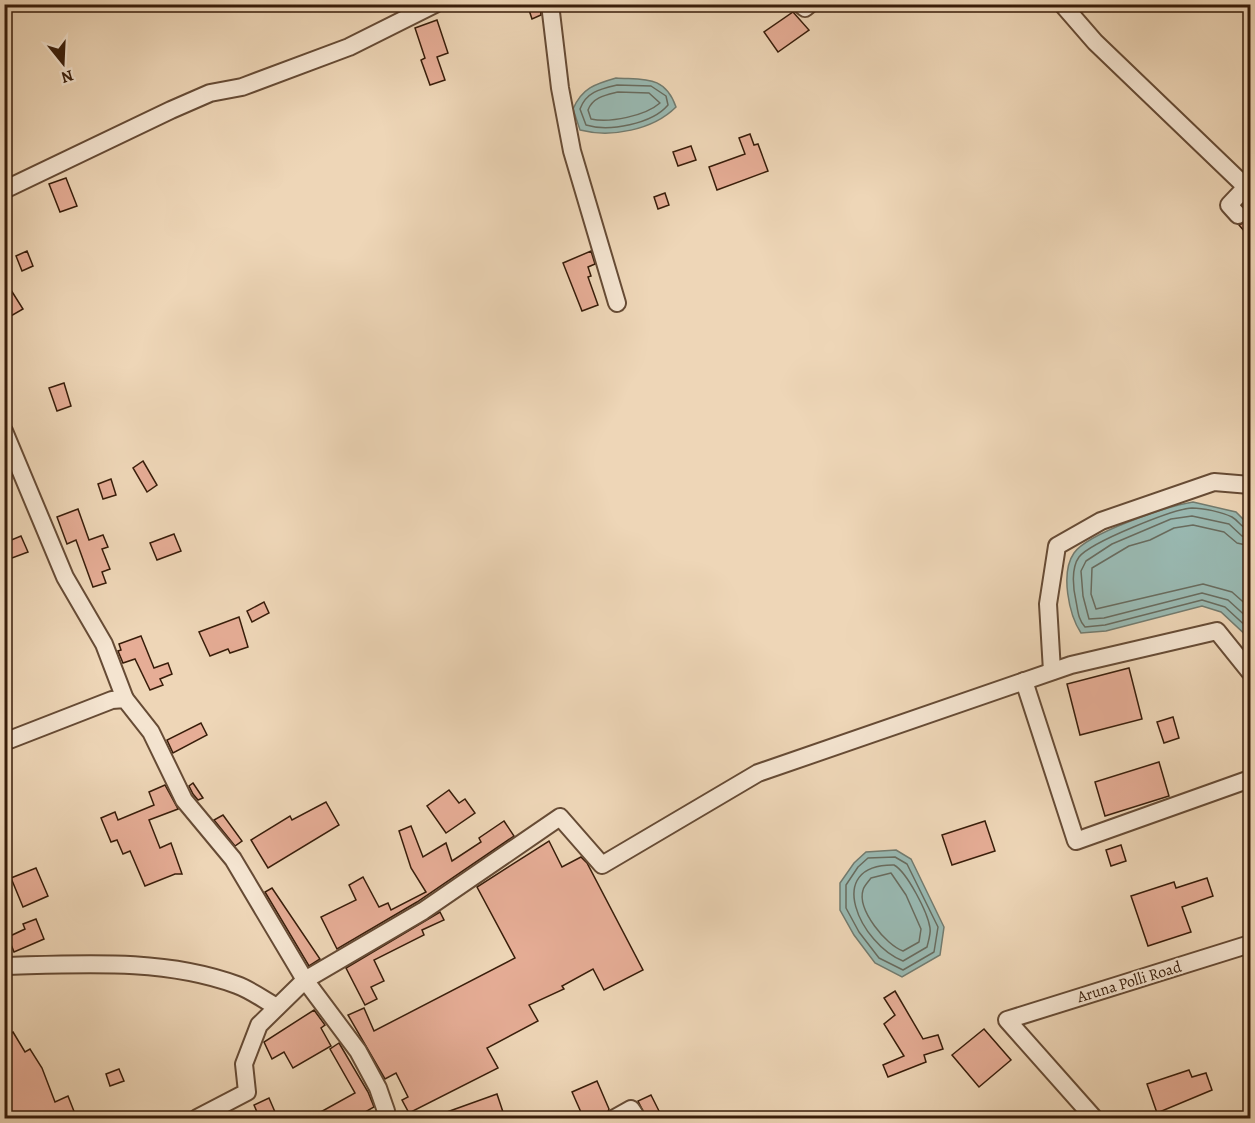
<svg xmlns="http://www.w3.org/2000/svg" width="1255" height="1123" font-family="Alegreya,serif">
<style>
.water{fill:#99b9b2;stroke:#727b6f;stroke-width:1.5}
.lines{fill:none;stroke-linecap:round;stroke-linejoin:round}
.shore{stroke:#686b5e;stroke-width:1.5}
.building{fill:#e6ad96;stroke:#381d0a;stroke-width:1.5}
.minor-casing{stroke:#664b35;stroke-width:20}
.minor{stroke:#f4e4d0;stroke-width:16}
.labels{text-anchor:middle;stroke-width:4.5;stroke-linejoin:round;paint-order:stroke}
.street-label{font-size:16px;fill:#381d0a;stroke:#f4e4d0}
</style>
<rect width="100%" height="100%" fill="#eed6b7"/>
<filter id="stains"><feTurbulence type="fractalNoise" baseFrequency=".00333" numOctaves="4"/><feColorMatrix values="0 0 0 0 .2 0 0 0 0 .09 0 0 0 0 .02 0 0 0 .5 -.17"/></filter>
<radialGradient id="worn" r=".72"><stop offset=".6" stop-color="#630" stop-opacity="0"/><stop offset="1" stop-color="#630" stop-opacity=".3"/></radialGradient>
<g class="water">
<path d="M616,78C644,80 665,75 676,107C653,130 611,138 580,130L573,109C582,88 595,84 616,78Z"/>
<path d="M1193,502L1236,512L1250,526V639L1221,612L1202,606L1106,631L1081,633C1069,615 1060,573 1074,553C1088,533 1168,506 1193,502Z"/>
<path d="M896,850L911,859L944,927L940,955L902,977L875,963L854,935L840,910V883L854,863L866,852Z"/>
</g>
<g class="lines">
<g class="shore">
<path d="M617,85L651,86L666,96L668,105C652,124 609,132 586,125L580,109C586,92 600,89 617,85Z"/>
<path d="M618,92L649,93L660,103C645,116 610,123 591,119L588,110C593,97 606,95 618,92Z"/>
<path d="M1250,530C1242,529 1239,521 1232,517C1222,512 1203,508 1192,508C1173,509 1091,542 1079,557C1071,568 1073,588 1076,601C1078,611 1078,619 1085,627L1105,625L1202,600L1225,607L1250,630"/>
<path d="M1250,537L1242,536L1229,524L1192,516L1171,519L1112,544L1086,561L1081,571L1083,596L1089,619L1104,618L1202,593L1228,600L1250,620"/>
<path d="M1250,546L1237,543L1224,532L1193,525L1174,528L1150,540L1129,546L1092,568L1091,594L1096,609L1203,584L1232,592L1250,608"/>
<path d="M895,857L907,864L938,927L934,952L903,970L879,958L859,932L846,908V885L858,867L868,858Z"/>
<path d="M894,865C907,872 928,913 930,928C931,934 928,942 927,947L903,961C861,945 822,864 894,865Z"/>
<path d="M891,873L906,895L921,929L919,942L903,951C886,945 857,910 863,890C864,886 868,882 871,878Z"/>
</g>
</g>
<g class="building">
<path d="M527,4H540L541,15L532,19Z"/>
<path d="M793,12L809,30L778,52L764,32Z"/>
<path d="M437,20L448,53L437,57L445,80L430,85L421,60L425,58L415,28Z"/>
<path d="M750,134L754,145L758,144L768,171L717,190L709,167L745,154L739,138Z"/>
<path d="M691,146L696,160L678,166L673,152Z"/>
<path d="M66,178L77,206L60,212L49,184Z"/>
<path d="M665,193L669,205L658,209L654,197Z"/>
<path d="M1251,209V239L1239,225L1245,222Z"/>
<path d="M27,251L33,266L22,271L16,256Z"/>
<path d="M591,251L595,264L588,267L591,276L588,277L598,305L582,311L563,263Z"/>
<path d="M4,279L23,309L4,320Z"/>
<path d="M64,383L71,406L57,411L49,388Z"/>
<path d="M143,461L157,485L147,492L133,468Z"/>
<path d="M111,479L116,495L103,499L98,484Z"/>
<path d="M78,509L89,540L103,535L108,547L102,549L110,569L102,572L106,583L93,587L76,540L67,544L57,517Z"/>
<path d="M174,534L181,551L157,560L150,543Z"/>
<path d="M21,536L28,552L4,561V543Z"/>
<path d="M264,602L269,613L252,622L247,611Z"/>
<path d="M239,617L248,647L230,653L228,649L210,656L199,632Z"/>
<path d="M141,636L154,668L168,663L172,674L160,679L163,685L150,690L135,659L123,663L118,651L121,650L119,644Z"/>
<path d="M1129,668L1142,719L1080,735L1067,684Z"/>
<path d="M1173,717L1179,738L1164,743L1157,722Z"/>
<path d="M201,723L207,735L173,753L167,740Z"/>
<path d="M1159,762L1169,796L1105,816L1095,782Z"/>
<path d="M193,783L203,798L198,800L193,794L189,786Z"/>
<path d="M165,785L178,809L149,820L160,848L171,843L182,874H175L145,886L130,851L123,854L117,840L111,842L101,818L115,812L118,820L154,805L149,792Z"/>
<path d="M449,790L459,803L465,799L475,813L446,833L427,806Z"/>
<path d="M326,802L339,825L268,868L251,840L290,816L292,820Z"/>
<path d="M223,815L242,841L235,846L214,820Z"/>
<path d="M504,821L514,836L417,902L337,949L321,917L356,900L349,885L363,877L379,907L388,903L391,910L426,892L411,868L399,831L411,826L423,857L446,843L452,861L481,842L479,838Z"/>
<path d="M985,821L995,851L952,865L942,835Z"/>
<path d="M549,841L562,867L581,857L587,863L643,970L604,990L593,969L562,986L564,989L529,1005L538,1021L487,1048L498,1068L409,1113L402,1100L408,1097L396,1073L385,1079L348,1015L364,1008L374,1031L515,958L477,887Z"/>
<path d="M1121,845L1126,861L1111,866L1106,850Z"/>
<path d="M36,868L48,896L23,907L11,878Z"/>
<path d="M1207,878L1213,896L1182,907L1191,932L1148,946L1131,896L1174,882L1176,888Z"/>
<path d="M272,888L320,959L309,966L265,892Z"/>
<path d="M440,912L444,920L422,930L424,935L374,960L384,981L371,987L377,999L365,1005L346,968Z"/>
<path d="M36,919L44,939L14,952L8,937L25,929L23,924Z"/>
<path d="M895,991L923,1039L938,1035L943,1049L924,1055L926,1062L888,1077L883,1065L904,1056L884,1024L895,1015L884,998Z"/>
<path d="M314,1010L325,1025L321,1028L331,1046L293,1068L284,1052L272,1059L264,1042Z"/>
<path d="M984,1029L1011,1060L979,1087L952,1055Z"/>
<path d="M13,1032L25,1052L30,1049L42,1068L55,1102L68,1096L77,1119H4V1037Z"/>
<path d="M339,1043L368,1092L374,1107L353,1119H308L355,1093L330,1049Z"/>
<path d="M119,1069L124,1081L110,1086L106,1074Z"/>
<path d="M1189,1070L1192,1077L1206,1073L1212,1090L1157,1113L1147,1084Z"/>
<path d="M597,1081L609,1109L605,1119H584L572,1092Z"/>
<path d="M497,1094L505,1118L434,1119L433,1117Z"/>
<path d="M651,1095L663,1119H647L638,1101Z"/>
<path d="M269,1098L278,1119H260L254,1105Z"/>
</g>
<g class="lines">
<defs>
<g id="minor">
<path d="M550,4L560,88L572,151L617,303"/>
<path d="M800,4L805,8L810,4"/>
<path d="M1062,4L1095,42L1246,187L1250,182"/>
<path d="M4,190L171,110L210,93L242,87L349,47L435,4"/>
<path d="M1238,215L1229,205L1246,187"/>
<path d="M4,431L65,577L104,644L125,699"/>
<path d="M1052,671L1048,604L1057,546L1101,521L1214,482L1250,485"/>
<path d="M1024,681L1076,841L1250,779"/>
<path d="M4,742L112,700L125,699L151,732L184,800L233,859L305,980L358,1051L378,1088L386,1111"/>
<path d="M4,966C81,964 164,958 237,985C251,990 264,1000 277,1007"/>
<path d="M197,1118L247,1092L244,1064L259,1025L305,980L423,911L560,817L602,865L758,773L1071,665L1217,631L1250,672"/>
<path d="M615,1118L631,1109L637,1118"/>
<path d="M1094,1118L1007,1020L1250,944"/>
</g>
</defs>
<use href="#minor" class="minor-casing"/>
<use href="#minor" class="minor"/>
</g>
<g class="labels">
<g class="street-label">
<text transform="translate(1129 981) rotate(-17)" y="6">Aruna Polli Road</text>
</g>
</g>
<rect width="1255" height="1123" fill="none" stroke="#eed6b7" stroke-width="24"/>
<rect x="6" y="6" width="1243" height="1111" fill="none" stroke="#381d0a" stroke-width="3"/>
<rect x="12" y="12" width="1231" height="1099" fill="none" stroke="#381d0a" stroke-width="1.5"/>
<g transform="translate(63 63) rotate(162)" stroke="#f4e4d0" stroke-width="4.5" paint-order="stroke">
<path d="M0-4.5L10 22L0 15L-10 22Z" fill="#381d0a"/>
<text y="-9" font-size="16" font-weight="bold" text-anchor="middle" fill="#381d0a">N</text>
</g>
<rect width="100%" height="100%" filter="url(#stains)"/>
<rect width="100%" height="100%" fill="url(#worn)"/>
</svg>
